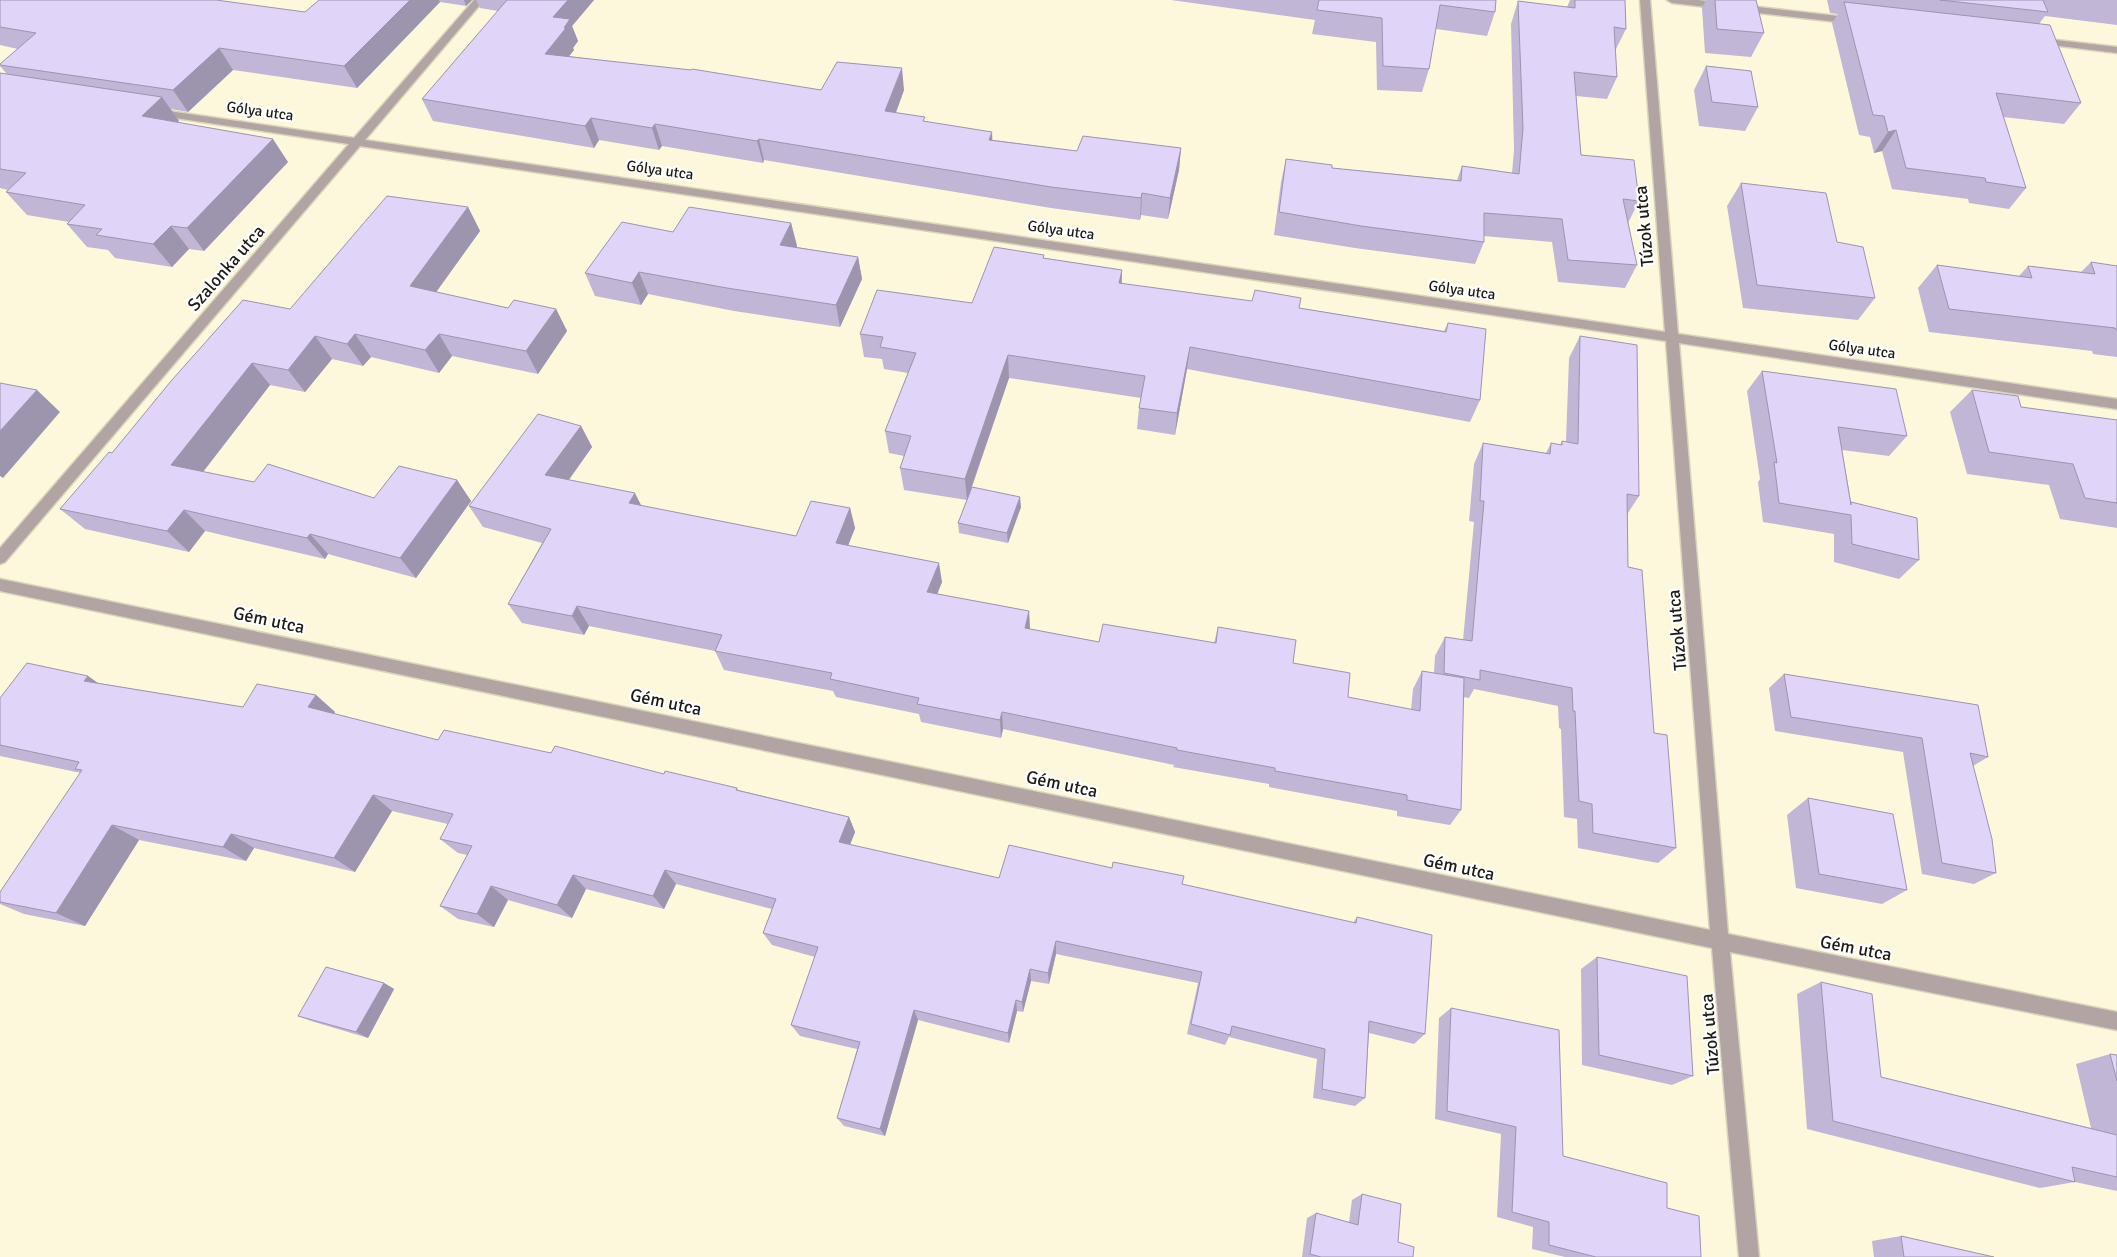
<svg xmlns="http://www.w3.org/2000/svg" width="2117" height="1257" font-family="Signika,sans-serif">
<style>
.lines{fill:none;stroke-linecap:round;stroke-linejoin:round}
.minor-casing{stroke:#d9d5bc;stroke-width:3}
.minor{fill:#b2a4a3;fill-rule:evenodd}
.wall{fill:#c1b6d5}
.shaded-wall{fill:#9d94ae}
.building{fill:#e0d4f8;stroke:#9d94ae}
.labels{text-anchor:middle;stroke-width:4.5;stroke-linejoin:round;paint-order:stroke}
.far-street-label{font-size:15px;fill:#1e1c12;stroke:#fff}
.street-label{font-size:18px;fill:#1e1c12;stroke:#fff}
</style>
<rect width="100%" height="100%" fill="#fdf8dc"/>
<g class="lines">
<defs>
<g id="minor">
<path d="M474,0H484L365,140L1665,332L1640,0H1650L1678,334L2117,399V409L1679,343L1728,934L2117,1012V1030L1730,952L1759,1257H1739L1712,948L0,591V579L1710,930L1666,341L360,146L5,562L0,564V548L349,144L155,115L150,112L151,110L155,109L354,138Z"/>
<path d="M1667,0H1698L1855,18L1860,21L1855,24L1672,3Z"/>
<path d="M2039,38L2117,47V53L2035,43L2034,41L2035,39Z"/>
</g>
</defs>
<use href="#minor" class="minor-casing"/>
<use href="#minor" class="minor"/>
</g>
<g class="wall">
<path d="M0,0L305,12L319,0H472L466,6L440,2L357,88L233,70L188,112L171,109L179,121L177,122L288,162L204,251L189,249L172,267L115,258L108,250L87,247L67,224L69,222L27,215L6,192L8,190L0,188V73L7,74L0,66V64L18,49L0,45Z"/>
<path d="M476,0H594L572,26L578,41L573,48L574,50L569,56L821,90H904L896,113L993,140L1077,151L1181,148L1179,170L1168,219L1141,215L1140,220L1051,208L764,160L763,163L662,146L659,150L599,140L594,148L433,121L422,99L498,11L480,8Z"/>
<path d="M1171,0H1496L1495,12L1487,36L1436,29L1429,69L1422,92L1377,90L1376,42L1312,34L1315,20Z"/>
<path d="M1570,0H1625L1626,29L1615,51L1617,77L1607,99L1576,96L1581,155L1639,201L1628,223L1637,265L1625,288L1558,282L1552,242L1484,236V242L1475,264L1355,248L1274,235L1281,182L1286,159L1332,168L1457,180L1462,166L1512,173L1514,150L1511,24L1518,1L1567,7Z"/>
<path d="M1706,0H1756L1764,33L1751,57L1705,53L1702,8Z"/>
<path d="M1827,0H2117V25L2045,16L2039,24L2081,103L2064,124L2003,117L2026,188L2009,209L1969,203L1968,199L1892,189L1882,151L1874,153L1870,137L1859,135L1832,23L1838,14L1830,13Z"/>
<path d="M1706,66L1758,107L1745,131L1699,126L1694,90Z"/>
<path d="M1741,183L1837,242L1875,298L1858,320L1743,308L1727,206Z"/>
<path d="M468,207L480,231L436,292L508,308L556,309L567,331L538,374L452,356L439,373L371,357L363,366L332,359L305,392L270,385L203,472L254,482L374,498L457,480L471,501L416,578L328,554L325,559L205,531L189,552L85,529L60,509L112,453L290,309Z"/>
<path d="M791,223L797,246L796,247L858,257L862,279L840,327L734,311L648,294L641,305L595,296L585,273L673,232Z"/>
<path d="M1044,258L1122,270V284L1299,308L1444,331L1448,323L1480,400L1470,422L1187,369L1175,435L1137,429L1139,408L1141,398L1009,378L970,493L1021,507L1008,543L959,533L958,523L967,500L904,490L900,468L904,456L889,453L885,431L908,373L884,369L882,359L864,357L860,334L972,303Z"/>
<path d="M2091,262L2117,266V357L2093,354L2092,351L1929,332L1918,288L1937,265L2019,276L2028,266L2081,272Z"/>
<path d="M1580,336L1639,496L1628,513V567L1654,733L1676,848L1658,863L1578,848L1577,819L1564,817L1561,729L1559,728L1558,706L1474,689L1469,698L1463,697L1461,810L1450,825L1397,816V811L1269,787V784L1173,767L1174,765L1003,729L1001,738L921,722L919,714L836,697L833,691L724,670L715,651L589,626L584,635L522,623L508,604L542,543L483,527L469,506L581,426L592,447L569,480L641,506L796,536L850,508L855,528L848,546L942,582L937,594L1029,611L1030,629L1099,642L1214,643L1218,627L1293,663L1348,697L1411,710L1413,689L1422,671L1434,673L1435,656L1445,637L1463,640L1474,522L1469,521L1474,464L1483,443L1546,453L1551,443L1560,445L1562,441L1566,442L1569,358Z"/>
<path d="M1762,371L1907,436L1889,456L1842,450L1851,502L1919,560L1899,579L1834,562V534L1763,522L1758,482L1760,479L1747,391Z"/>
<path d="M1972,390L2021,407L2117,420V528L2060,519L2049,485L1967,474L1950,412Z"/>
<path d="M1784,674L1988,757L1973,766L1996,873L1974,884L1922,874L1903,752L1775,731L1769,688Z"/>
<path d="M88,676L98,683L243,707L316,695L335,712L334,714L438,740L551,753L737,788L738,790L849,817L855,832L850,845L999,878L1182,884L1353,923L1357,917L1425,1034L1414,1044L1369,1033L1365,1098L1355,1106L1313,1098L1317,1059L1229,1037L1225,1045L1187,1034L1198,983L1056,954L1049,984L1031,981L1023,1012L1017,1011L1009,1043L918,1020L885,1136L844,1126L837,1118L857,1049L800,1036L791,1025L815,957L772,945L763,933L772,909L676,884L664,909L586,889L572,918L508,900L494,927L458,919L440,906L467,855L458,853L440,839L448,824L392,811L355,872L254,848L246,861L139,840L85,926L24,914L0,904V892L81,773L0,756V698Z"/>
<path d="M1808,798L1907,890L1882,904L1796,888L1787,815Z"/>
<path d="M1597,957L1693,1076L1672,1085L1582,1065L1581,969Z"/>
<path d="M1821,982L1881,1077L2091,1128L2076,1064L2110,1054L2117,1055V1191L2075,1182L2040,1188L1807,1129L1797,994Z"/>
<path d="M384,983L394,989L368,1038L311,1021L298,1016Z"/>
<path d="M1451,1008L1563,1156L1667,1208L1701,1257H1565L1532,1249L1533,1227L1497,1217L1501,1134L1435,1119L1439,1018Z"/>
<path d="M1362,1194L1398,1242L1413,1257H1302L1307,1218L1316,1213L1349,1222L1352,1200Z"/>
<path d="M1901,1236L1994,1257H1874L1872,1241Z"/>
</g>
<g class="shaded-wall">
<path d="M410,0H439L440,2L357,88L344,66Z"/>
<path d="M464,0H472L466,6Z"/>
<path d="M568,0H594L572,26L578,41L573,48L574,50L554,75L545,54L553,17Z"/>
<path d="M219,48L233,70L188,112L173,90Z"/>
<path d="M902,68L904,90L888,133L885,111Z"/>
<path d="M162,97L179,121L159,139L142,116Z"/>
<path d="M591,118L599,140L594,148L585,126Z"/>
<path d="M655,124L662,146L659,150L652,128Z"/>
<path d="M1896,130L1882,151L1874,153L1888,132Z"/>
<path d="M992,132L993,154L989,140Z"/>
<path d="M273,139L288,162L204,251L187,228Z"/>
<path d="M759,139L764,160L763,163L757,141Z"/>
<path d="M1181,148L1179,170L1168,219L1170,198Z"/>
<path d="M1142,193L1141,215L1140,220L1141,198Z"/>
<path d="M468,207L480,231L424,309L410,286Z"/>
<path d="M791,223L797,246L786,267L780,245Z"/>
<path d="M171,226L189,249L172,267L153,244Z"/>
<path d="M858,257L862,279L840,327L836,305Z"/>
<path d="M1122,270L1121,292L1119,283Z"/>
<path d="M639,272L648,294L641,305L632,283Z"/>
<path d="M556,309L567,331L538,374L526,351Z"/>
<path d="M355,334L371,357L363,366L347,344Z"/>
<path d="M439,334L452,356L439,373L425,350Z"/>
<path d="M315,336L332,359L305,392L288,370Z"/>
<path d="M1190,347L1187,369L1175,435L1177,413Z"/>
<path d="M1008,355L1009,378L967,500L965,479Z"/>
<path d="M252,363L270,385L192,486L171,465Z"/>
<path d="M37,390L60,412L3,478L0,476V431Z"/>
<path d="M581,426L592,447L557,496L545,475Z"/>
<path d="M457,480L471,501L416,578L400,558Z"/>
<path d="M635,493L645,513L629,503Z"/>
<path d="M1020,497L1021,507L1008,543L1007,533Z"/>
<path d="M850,508L855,528L841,563L836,543Z"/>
<path d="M184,510L205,531L189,552L167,531Z"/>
<path d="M310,534L328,554L325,559L307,538Z"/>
<path d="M939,563L942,582L930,612L927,592Z"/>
<path d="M577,606L589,626L584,635L572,616Z"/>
<path d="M1029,611L1030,630L1025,628Z"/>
<path d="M88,676L113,694L84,681Z"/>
<path d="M316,695L335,712L328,725L308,707Z"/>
<path d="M1002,712L1003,729L1001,738L1000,720Z"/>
<path d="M373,795L392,811L355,872L334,858Z"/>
<path d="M849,817L855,832L845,857L839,842Z"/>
<path d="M112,825L139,840L85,926L56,913Z"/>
<path d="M231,834L254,848L246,861L223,847Z"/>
<path d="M665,870L676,884L664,909L653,896Z"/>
<path d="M573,875L586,889L572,918L557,905Z"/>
<path d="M491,886L508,900L494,927L477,914Z"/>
<path d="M1056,941V954L1049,984L1048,973Z"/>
<path d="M1030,969L1031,981L1023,1012L1022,1002Z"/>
<path d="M384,983L394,989L368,1038L356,1032Z"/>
<path d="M1016,1000L1017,1011L1009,1043L1008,1033Z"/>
<path d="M914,1010L918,1020L885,1136L880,1129Z"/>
</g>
<g class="building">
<path d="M0,0H216L305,12L319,0H410L344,66L219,48L173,90L0,65V64L36,33L0,27Z"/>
<path d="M507,0H568L553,17L570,19L564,28H566L545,54L691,70L692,69L821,90L837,62L902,68L885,111L925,117L923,121L992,132L989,140L1077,151L1083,136L1181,148L1170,198L1142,193L1141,198L1051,187L759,139L757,141L655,124L652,128L591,118L585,126L422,99Z"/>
<path d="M1319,0H1496L1495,12L1440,5L1429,69L1383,66L1382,18L1317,10Z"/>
<path d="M1575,0H1625L1626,29L1614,27L1617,77L1574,72L1581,155L1634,160L1639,201L1623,199L1637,265L1568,260L1562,219L1484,213V242L1361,226L1279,212L1286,159L1332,165V168L1461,181L1462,166L1519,174L1523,128L1518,1L1575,8Z"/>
<path d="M1715,0H1756L1764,33L1717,29Z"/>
<path d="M1940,0H2043L2048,12Z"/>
<path d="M1844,2L2050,25L2081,103L1996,93L2026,188L1986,182L1985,178L1906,168L1896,130L1888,132L1884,116L1873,115Z"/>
<path d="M1706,66L1751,71L1758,107L1712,102Z"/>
<path d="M0,73L162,97L142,116L273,139L187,228L171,226L153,244L96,235L102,229L67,224L85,205L6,192L26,173L0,169Z"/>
<path d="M1741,183L1826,193L1837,242L1863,247L1875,298L1757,285Z"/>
<path d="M387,196L468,207L410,286L508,308L514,300L556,309L526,351L439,334L425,350L355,334L347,344L315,336L288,370L252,363L171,465L254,482L268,464L374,498L399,466L457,480L400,558L310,534L307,538L184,510L167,531L60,509L109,452L112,453L171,381L243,300L290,309Z"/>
<path d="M689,207L791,223L780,245L858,257L836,305L727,288L639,272L632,283L585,273L622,222L673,232Z"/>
<path d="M994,247L1044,255L1043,258L1122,270L1119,283L1252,301L1255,290L1301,298L1299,308L1446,332L1448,323L1486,329L1480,400L1190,347L1177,413L1139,408L1145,376L1008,355L965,479L900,468L911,436L885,431L916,353L880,347L883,337L860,334L877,290L972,303Z"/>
<path d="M2091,262L2117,266V331L2115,328L1949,309L1937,265L2032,278L2028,266L2095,274Z"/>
<path d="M1580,336L1637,345L1639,496L1627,494L1628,567L1642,570L1654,733L1667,735L1676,848L1593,833L1592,804L1579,801L1575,711H1573L1572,688L1480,670V680L1444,673L1445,637L1472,641L1484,501H1480L1483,443L1550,454L1551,443L1562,445V441L1578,444Z"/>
<path d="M1762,371L1896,389L1907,436L1838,427L1851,505V502L1917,518L1919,560L1852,544L1851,515L1779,503L1774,462L1777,463Z"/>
<path d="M0,383L37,390L0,431Z"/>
<path d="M1972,390L2018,396L2021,407L2117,420V503L2085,498L2073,464L1989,452Z"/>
<path d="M538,414L581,426L545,475L635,493L629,503L796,536L811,501L850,508L836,543L939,563L927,592L1029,611L1025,628L1099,642L1103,624L1216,643L1218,627L1296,640L1293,663L1350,673L1348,697L1420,711L1422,671L1464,678L1461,810L1407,800V795L1275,771V768L1177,750V748L1002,712L1000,720L917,704L919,698L830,679L832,673L715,651L722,635L577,606L572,616L508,604L551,529L469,506Z"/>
<path d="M972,487L1020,497L1007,533L958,523Z"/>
<path d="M27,663L88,676L84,681L243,707L257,684L316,695L308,707L438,740L444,730L551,753L555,746L664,774L665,771L737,788L736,790L849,817L839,842L999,878L1009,845L1112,868L1113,862L1184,876L1182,884L1356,923L1357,917L1432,935L1425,1034L1369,1021L1365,1098L1322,1089L1325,1049L1232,1026L1230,1035L1191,1024L1202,972L1056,941L1048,973L1030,969L1022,1002L1016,1000L1008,1033L914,1010L880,1129L837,1118L860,1042L791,1025L818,947L763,933L776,899L665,870L653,896L573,875L557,905L491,886L477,914L440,906L472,846L440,839L453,814L373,795L334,858L231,834L223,847L112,825L56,913L0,902V892L82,770L75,769L79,762L0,745V698Z"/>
<path d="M1784,674L1978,705L1988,757L1970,753L1992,839L1996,873L1942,863L1922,738L1791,717Z"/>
<path d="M1808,798L1893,814L1907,890L1819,874Z"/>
<path d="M1597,957L1687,976L1693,1076L1599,1055Z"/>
<path d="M326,967L384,983L356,1032L298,1016Z"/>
<path d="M1821,982L1872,994L1881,1077L2117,1135V1177L2072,1167L2075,1182L1833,1121Z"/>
<path d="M1451,1008L1559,1030L1563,1156L1667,1183V1208L1699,1216L1701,1257H1596L1549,1245V1222L1512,1212L1516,1127L1447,1111Z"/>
<path d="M2110,1054L2117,1055V1081Z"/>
<path d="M1362,1194L1401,1204L1398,1242L1414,1247L1413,1257H1321L1310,1254L1316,1213L1358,1225Z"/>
<path d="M1901,1236L1994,1257H1904Z"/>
</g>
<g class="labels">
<g class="far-street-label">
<text transform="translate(260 111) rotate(8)" y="5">Gólya utca</text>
<text transform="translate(660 170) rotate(8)" y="5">Gólya utca</text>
<text transform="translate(1061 230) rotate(8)" y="5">Gólya utca</text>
<text transform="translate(1462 290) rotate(8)" y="5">Gólya utca</text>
<text transform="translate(1862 349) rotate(8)" y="5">Gólya utca</text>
</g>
<g class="street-label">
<text transform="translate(1644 226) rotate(-95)" y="6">Túzok utca</text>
<text transform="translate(226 268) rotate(-49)" y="6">Szalonka utca</text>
<text transform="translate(269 620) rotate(12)" y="6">Gém utca</text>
<text transform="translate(1677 630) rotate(-95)" y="6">Túzok utca</text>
<text transform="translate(666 702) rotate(12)" y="6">Gém utca</text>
<text transform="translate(1062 784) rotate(12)" y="6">Gém utca</text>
<text transform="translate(1459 867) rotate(12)" y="6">Gém utca</text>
<text transform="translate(1856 948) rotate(11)" y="6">Gém utca</text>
<text transform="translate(1710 1034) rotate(-95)" y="6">Túzok utca</text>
</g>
</g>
</svg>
